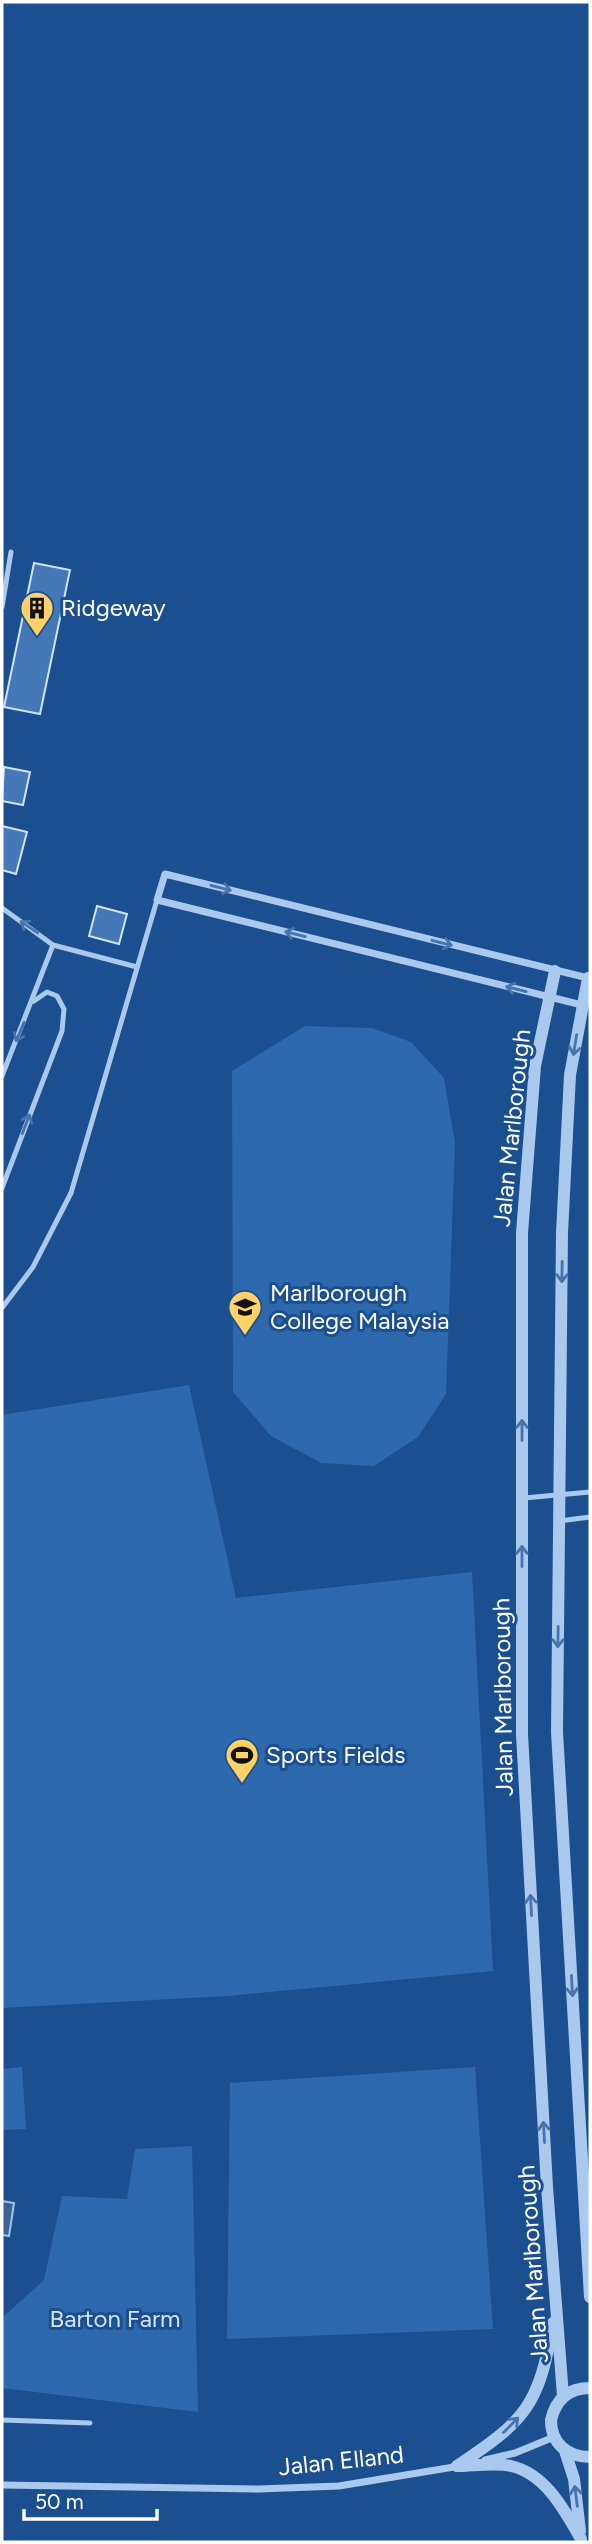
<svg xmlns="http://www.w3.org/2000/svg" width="592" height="2544" font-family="Figtree,sans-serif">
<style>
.green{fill:#2e69ad}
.water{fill:#3c6290;stroke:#9cc4f0;stroke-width:2}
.building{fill:#4478b7;stroke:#cfe3fa;stroke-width:2}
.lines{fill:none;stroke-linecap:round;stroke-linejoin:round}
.service{stroke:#a9c9ee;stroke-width:5}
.minor{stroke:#a9c9ee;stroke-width:7}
.tertiary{stroke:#a9c9ee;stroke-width:12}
.oneway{stroke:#4674ac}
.labels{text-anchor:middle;stroke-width:6;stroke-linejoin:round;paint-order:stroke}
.poi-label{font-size:24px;fill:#fff;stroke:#1b4f8f;text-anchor:start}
.street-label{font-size:24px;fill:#fff;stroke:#1b4f8f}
.park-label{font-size:24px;fill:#cfe3fa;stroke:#1b4f8f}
</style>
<rect width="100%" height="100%" fill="#1b4f8f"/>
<g class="green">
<path d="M305,1026L372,1028L411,1042L444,1078L455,1143L446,1394L418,1437L374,1466L321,1463L271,1436L233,1392L232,1071Z"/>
<path d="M189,1385L236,1598L472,1572L493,1971L228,1996L2,2008V1415Z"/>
<path d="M22,2067L26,2129L2,2130V2069Z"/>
<path d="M475,2067L493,2329L227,2339L230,2083Z"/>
<path d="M192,2146L198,2412L2,2388V2318L44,2280L62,2196L127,2199L135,2149Z"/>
</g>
<path class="water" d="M2,2201L14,2203L9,2236L2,2235Z"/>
<g class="building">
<path d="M34,563L70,570L40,714L4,707Z"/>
<path d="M4,767L30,772L23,805L2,801Z"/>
<path d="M2,826L27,832L16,874L2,870Z"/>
<path d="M97,906L127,914L119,944L89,936Z"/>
</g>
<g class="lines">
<g class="service">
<path d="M2,607L11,552"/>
<path d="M2,908L53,945L137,967"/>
<path d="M2,1076L53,945"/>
<path d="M2,1188L62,1031L64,1009L57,996L47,992L34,1001"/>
<path d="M2,1308L33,1267L71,1193L157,900"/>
<path d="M524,1498L590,1492"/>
<path d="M559,1521L590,1517"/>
<path d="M2,2420L90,2423"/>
</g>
<g class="minor">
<path d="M582,1005L157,900L165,874L588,978"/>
<path d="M485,2460L515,2453L554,2437"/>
<path d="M2,2485L259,2489L339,2486L460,2466"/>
</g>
<g class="tertiary">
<path d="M555,971L535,1066L522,1233V1734L547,2187L563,2396"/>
<path d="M588,978L570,1075L562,1233L557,1732L590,2297"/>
<path d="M590,2388C569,2388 556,2399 551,2420C551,2443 567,2457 590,2457"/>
<path d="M565,2451L574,2479L580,2531"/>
<path d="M457,2466C526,2420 539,2406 553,2323"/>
<path d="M457,2466C473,2466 496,2462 511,2466C546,2474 565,2511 581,2539"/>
</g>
</g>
<defs><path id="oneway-shaft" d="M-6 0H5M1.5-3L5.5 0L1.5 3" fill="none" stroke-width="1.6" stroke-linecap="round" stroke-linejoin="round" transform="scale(1.75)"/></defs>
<g class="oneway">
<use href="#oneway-shaft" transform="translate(221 888) rotate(14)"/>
<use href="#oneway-shaft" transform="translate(29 927) rotate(-146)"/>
<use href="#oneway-shaft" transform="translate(295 934) rotate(-166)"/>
<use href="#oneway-shaft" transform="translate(442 943) rotate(14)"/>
<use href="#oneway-shaft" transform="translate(516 989) rotate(-166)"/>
<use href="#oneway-shaft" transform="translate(20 1032) rotate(113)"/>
<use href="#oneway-shaft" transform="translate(575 1045) rotate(99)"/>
<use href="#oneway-shaft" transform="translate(26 1124) rotate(-69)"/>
<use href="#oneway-shaft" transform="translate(562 1272) rotate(91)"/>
<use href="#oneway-shaft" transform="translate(522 1430) rotate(-90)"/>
<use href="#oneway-shaft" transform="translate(522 1556) rotate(-90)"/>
<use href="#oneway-shaft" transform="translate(558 1637) rotate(91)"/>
<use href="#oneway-shaft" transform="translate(531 1905) rotate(-93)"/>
<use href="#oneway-shaft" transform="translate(572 1986) rotate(87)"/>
<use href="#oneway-shaft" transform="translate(544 2132) rotate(-93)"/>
<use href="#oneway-shaft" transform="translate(511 2425) rotate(-45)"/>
<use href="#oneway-shaft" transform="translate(576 2496) rotate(-97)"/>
</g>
<defs>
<symbol id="building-pin" viewBox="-11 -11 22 30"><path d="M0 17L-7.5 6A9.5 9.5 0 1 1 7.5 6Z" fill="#ffd166" stroke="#1b4f8f"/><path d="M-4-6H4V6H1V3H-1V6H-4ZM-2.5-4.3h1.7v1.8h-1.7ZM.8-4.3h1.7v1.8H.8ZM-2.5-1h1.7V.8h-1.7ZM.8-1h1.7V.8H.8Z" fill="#111"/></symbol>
<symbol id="university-pin" viewBox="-11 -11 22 30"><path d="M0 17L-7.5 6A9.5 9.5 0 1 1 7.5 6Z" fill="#ffd166" stroke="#1b4f8f"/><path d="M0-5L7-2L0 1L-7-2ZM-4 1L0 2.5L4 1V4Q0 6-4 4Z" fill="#111"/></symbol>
<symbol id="stadium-pin" viewBox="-11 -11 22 30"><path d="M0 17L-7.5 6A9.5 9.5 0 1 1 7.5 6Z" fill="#ffd166" stroke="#1b4f8f"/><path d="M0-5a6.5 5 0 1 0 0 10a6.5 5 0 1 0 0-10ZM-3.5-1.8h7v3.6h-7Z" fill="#111"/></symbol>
</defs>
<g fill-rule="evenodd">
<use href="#building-pin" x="18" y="589" width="38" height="52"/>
<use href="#university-pin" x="226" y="1288" width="38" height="52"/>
<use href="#stadium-pin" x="223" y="1736" width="38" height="52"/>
</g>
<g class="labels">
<g class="poi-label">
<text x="61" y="616">Ridgeway</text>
<text x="270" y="1301">Marlborough<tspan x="270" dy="28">College Malaysia</tspan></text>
<text x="266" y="1763">Sports Fields</text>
</g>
<g class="street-label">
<text transform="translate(512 1128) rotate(-84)" y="8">Jalan Marlborough</text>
<text transform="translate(503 1697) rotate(-91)" y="8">Jalan Marlborough</text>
<text transform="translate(533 2264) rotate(-94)" y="8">Jalan Marlborough</text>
<text transform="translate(341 2461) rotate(-6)" y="8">Jalan Elland</text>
</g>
<g class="park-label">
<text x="115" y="2327">Barton Farm</text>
</g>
</g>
<rect width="592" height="2544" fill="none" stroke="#ffffff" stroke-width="7"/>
<path d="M24 2509v10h133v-10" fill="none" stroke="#ffffff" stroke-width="3.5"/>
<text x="35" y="2509" font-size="21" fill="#ffffff" stroke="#1b4f8f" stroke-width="5" paint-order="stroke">50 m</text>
</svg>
